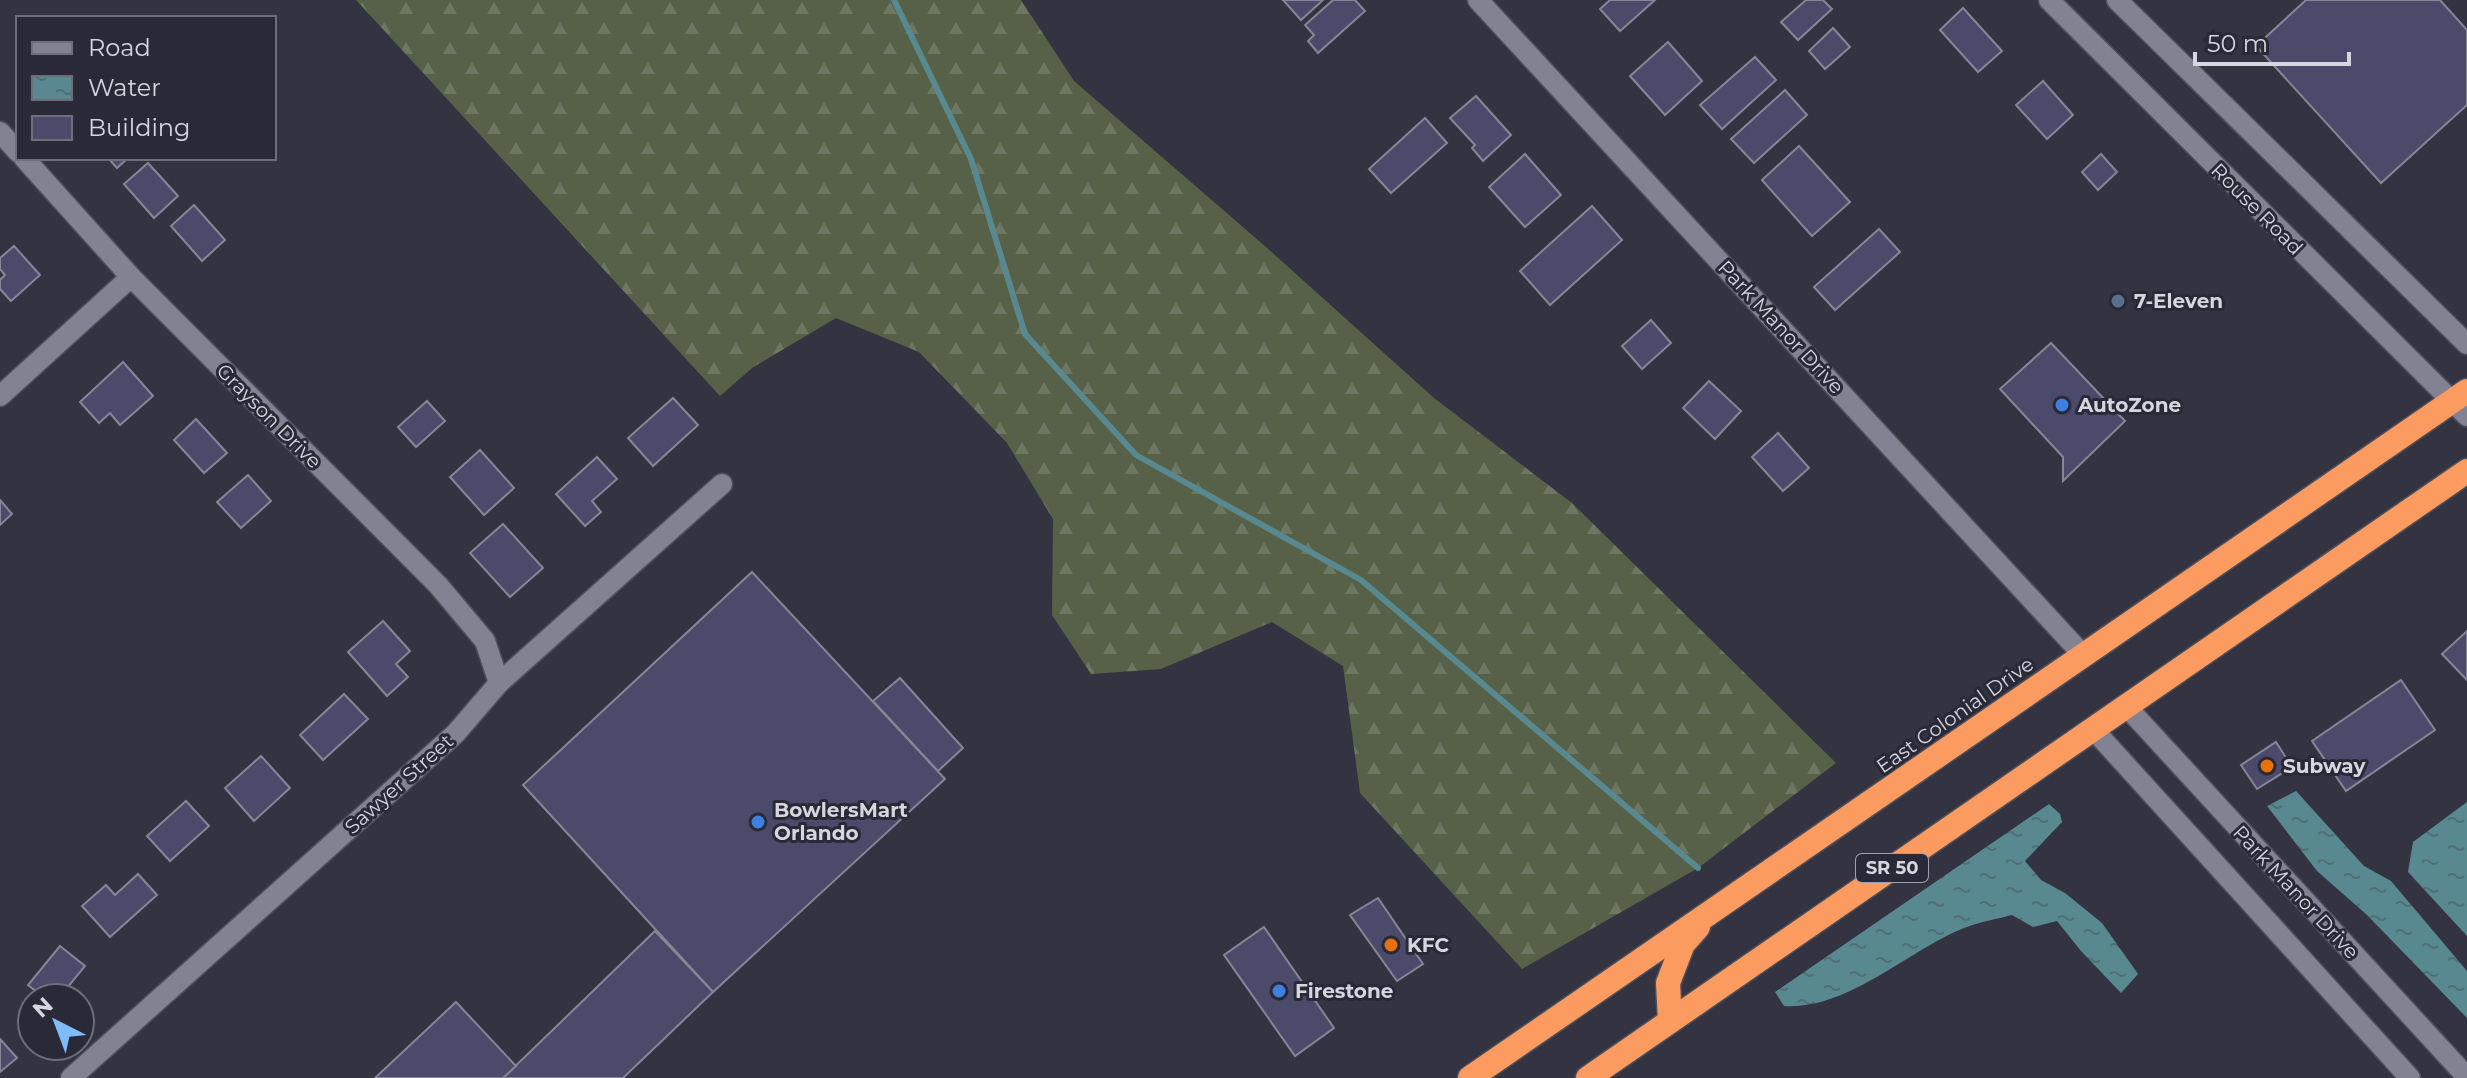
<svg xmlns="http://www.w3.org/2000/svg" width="2467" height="1078" font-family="Montserrat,sans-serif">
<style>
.forest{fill:url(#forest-firs)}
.water{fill:url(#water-ripples)}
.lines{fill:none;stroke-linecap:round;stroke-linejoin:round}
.stream{stroke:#598990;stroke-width:6}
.building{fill:#4c4a6b;stroke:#868696;stroke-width:2}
.minor-casing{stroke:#4f4f5a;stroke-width:23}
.highway-casing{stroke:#4f4f5a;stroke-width:27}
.minor{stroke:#828292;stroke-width:20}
.highway{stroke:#fb9b60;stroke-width:24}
.service-dot{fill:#5c6f8a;stroke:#2a2937;stroke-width:3}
.shop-dot{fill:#3f7fe0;stroke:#2a2937;stroke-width:3}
.food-dot{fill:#e8710a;stroke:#2a2937;stroke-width:3}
.labels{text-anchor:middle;stroke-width:6;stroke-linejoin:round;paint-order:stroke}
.shield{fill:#2a2937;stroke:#a2a2ac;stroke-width:2}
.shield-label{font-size:18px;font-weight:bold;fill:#d5d6de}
.street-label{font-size:20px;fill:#d5d6de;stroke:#2a2937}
.poi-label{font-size:20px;font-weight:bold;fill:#d5d6de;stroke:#2a2937;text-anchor:start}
</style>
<defs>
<pattern id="forest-firs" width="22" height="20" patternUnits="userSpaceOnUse" patternTransform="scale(2)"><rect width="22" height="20" fill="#566147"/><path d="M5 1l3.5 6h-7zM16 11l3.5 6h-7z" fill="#6d7761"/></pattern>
<pattern id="water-ripples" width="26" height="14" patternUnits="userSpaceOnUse" patternTransform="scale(2)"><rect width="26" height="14" fill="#598990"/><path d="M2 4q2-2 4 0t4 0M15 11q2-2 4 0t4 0" fill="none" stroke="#506f75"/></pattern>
</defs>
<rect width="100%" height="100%" fill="#343341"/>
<path class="forest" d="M356,0H1021L1074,81L1266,247L1434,398L1572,503L1836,763L1698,868L1522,969L1360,793L1343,666L1272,622L1161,669L1091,674L1052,615L1053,519L1007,443L919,352L836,318L752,368L720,396Z"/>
<g class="water">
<path d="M2296,791L2364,866L2391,881L2467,971V1018L2367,915L2317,871L2267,806Z"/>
<path d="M2467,802V936L2408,872L2413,842Z"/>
<path d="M2049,804L2060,814L2062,822L2025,861L2041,880L2065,893L2102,923L2138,974L2121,993L2081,951L2057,921L2033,927L2012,915C1997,919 1979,922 1964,928C1907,951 1848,1010 1784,1006L1775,992Z"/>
</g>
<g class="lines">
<path class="stream" d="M894,0L971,159L1025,334L1136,455L1361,580L1698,868"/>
</g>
<g class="building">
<path d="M1283,0H1323L1301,20Z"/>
<path d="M1333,0H1355L1365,11L1318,53L1308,41L1314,35L1305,25Z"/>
<path d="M1610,0H1655L1620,31L1600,9Z"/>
<path d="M1806,0H1823L1832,9L1798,40L1781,22Z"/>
<path d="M2306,0H2440L2467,30V105L2381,183L2256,46Z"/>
<path d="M1963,8L2002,51L1978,72L1940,30Z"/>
<path d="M1833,28L1850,47L1825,69L1809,51Z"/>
<path d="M1668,42L1702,81L1665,115L1630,76Z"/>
<path d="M1755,57L1776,80L1722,129L1700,105Z"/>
<path d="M2043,81L2073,115L2047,139L2016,105Z"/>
<path d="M1785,90L1807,115L1754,163L1731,139Z"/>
<path d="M1476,96L1511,135L1483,161L1472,148L1475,145L1450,118Z"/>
<path d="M1425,118L1447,143L1391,193L1369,169Z"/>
<path d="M1799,146L1850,202L1812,236L1762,180Z"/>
<path d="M1525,154L1561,195L1525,227L1489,187Z"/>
<path d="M2101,154L2117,172L2098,190L2082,172Z"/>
<path d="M108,158H128L117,168Z"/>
<path d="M148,163L178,196L154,218L124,184Z"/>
<path d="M194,205L225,240L202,261L171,226Z"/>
<path d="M1592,206L1622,240L1550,305L1520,271Z"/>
<path d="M1879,229L1900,252L1835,310L1814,287Z"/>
<path d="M14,246L40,275L11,301L0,289V280L5,275L0,269V258Z"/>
<path d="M1651,320L1671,343L1642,369L1622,346Z"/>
<path d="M2051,343L2125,421L2063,481V457L2000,389Z"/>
<path d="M123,362L153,396L120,425L110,413L99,423L80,402Z"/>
<path d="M1709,381L1741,411L1715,439L1683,408Z"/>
<path d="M673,398L698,425L653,466L628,438Z"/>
<path d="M427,401L445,421L416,447L398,427Z"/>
<path d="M196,419L227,453L204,473L174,440Z"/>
<path d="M1778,433L1809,468L1783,491L1752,457Z"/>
<path d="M480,450L514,488L484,515L450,477Z"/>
<path d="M597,457L617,479L592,501L601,512L585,526L556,494Z"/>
<path d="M248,475L271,501L241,528L217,502Z"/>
<path d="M0,500L12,514L0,525Z"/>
<path d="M503,524L543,568L510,597L470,553Z"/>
<path d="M752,572L945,779L713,992L523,785Z"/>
<path d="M383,621L410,651L396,664L408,677L387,696L348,652Z"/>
<path d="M2467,631V680L2442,654Z"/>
<path d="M900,678L963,748L938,771L873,701Z"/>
<path d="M2401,680L2435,730L2346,791L2312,741Z"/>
<path d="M344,694L368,719L323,760L300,735Z"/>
<path d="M2276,742L2292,767L2257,789L2241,765Z"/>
<path d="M261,756L290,788L254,821L225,788Z"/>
<path d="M186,801L209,826L170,861L147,836Z"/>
<path d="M138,874L157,895L110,937L82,906L106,885L115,895Z"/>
<path d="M1378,898L1423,964L1397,981L1350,915Z"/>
<path d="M1264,927L1334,1028L1295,1056L1224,955Z"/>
<path d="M655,931L713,992L623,1078H503Z"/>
<path d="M60,946L85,966L59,998H45L28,985Z"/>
<path d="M456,1002L516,1066L503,1078H375Z"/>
<path d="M0,1039L17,1058L0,1072Z"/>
</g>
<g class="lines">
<defs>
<g id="minor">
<path d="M1478,0L2083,655"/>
<path d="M2049,0L2467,416"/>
<path d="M2117,0L2467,344"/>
<path d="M0,132L18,152"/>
<path d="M24,158L131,277L438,585L485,641L499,683"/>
<path d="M0,396L131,277"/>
<path d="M2126,706L2467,1077"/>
<path d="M2093,729L2410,1078"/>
<path d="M71,1078L456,733L499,683L722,484"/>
</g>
<g id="highway">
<path d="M1670,1021L1668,983L1683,944L1698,927"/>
<path d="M1470,1078L2467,391"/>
<path d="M1588,1078L2467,471"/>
</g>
</defs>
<use href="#minor" class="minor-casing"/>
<use href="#highway" class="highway-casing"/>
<use href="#minor" class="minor"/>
<use href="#highway" class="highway"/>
</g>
<circle class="service-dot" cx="2118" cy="301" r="8"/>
<g class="shop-dot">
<circle cx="2062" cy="405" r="8"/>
<circle cx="758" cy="822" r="8"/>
<circle cx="1279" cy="991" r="8"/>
</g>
<g class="food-dot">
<circle cx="2267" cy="766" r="8"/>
<circle cx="1391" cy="945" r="8"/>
</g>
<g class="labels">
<rect class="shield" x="1856" y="854" width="72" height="28" rx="6"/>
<g class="shield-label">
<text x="1892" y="874">SR 50</text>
</g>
<g class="street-label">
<text transform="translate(2257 209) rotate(45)" y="7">Rouse Road</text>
<text transform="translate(1781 327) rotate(47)" y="7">Park Manor Drive</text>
<text transform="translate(269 416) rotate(45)" y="7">Grayson Drive</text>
<text transform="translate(1955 715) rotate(-35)" y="7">East Colonial Drive</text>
<text transform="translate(399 784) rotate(-42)" y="7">Sawyer Street</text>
<text transform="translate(2296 892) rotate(47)" y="7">Park Manor Drive</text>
</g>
<g class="poi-label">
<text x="2134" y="308">7-Eleven</text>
<text x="2078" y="412">AutoZone</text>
<text x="2283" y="773">Subway</text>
<text x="774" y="817">BowlersMart<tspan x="774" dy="23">Orlando</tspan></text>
<text x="1407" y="952">KFC</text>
<text x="1295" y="998">Firestone</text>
</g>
</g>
<rect x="16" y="16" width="260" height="144" fill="#2a2937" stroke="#6e6e7a" stroke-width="2"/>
<rect x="32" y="42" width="40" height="12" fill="#828292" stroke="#6e6e7a" stroke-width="2"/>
<text x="88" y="56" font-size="24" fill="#d5d6de">Road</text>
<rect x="32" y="76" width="40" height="24" fill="url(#water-ripples)" stroke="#6e6e7a" stroke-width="2"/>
<text x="88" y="96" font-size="24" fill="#d5d6de">Water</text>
<rect x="32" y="116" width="40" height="24" fill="#4c4a6b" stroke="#6e6e7a" stroke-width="2"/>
<text x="88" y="136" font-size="24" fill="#d5d6de">Building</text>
<g transform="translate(56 1022) rotate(318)"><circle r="38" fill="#2a2937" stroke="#6e6e7a" stroke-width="2"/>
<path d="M0-6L14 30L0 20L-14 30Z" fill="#7ebdf9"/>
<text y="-12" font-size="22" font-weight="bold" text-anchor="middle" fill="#d5d6de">N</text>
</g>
<path d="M2195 52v12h154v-12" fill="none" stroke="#d5d6de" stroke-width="4"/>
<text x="2207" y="52" font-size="24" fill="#d5d6de" stroke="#2a2937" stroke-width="6" paint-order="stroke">50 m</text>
</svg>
